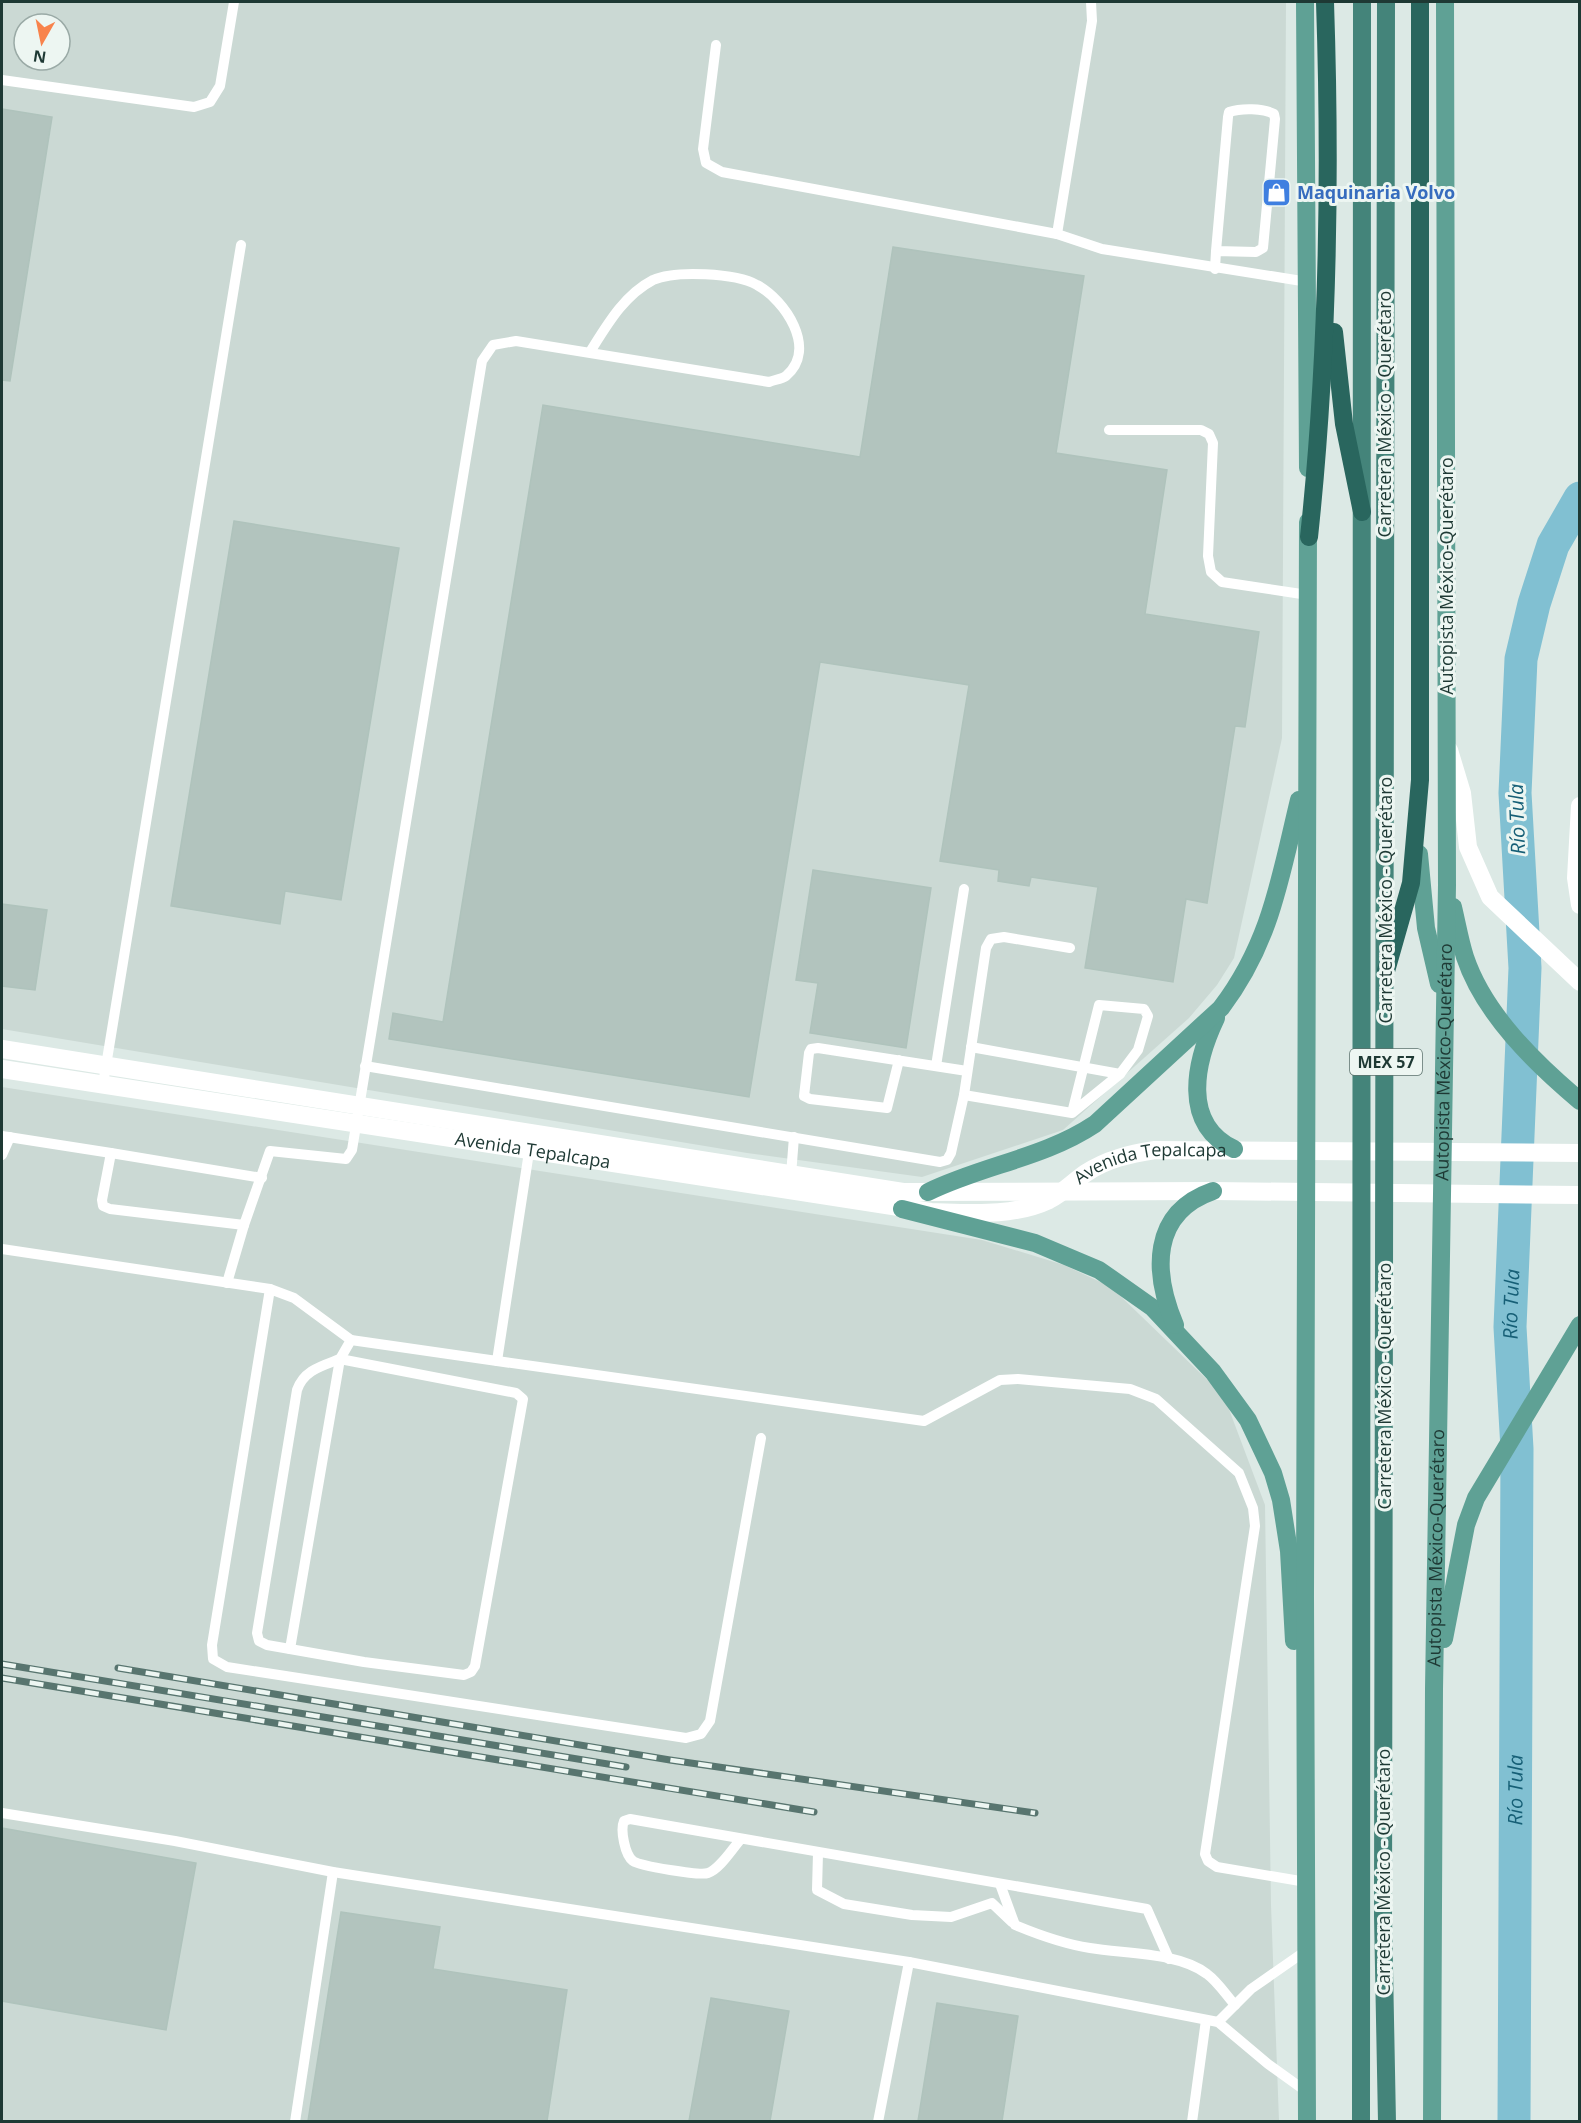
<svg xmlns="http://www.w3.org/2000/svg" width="1581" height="2123" font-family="'Open Sans',sans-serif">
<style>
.built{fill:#cbd9d4;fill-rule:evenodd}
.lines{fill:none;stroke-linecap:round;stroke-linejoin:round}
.river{stroke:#81c0d2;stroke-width:33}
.building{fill:#b2c4be;stroke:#afc3bc;stroke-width:1.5}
.service{stroke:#fff;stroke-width:10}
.minor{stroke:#fff;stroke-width:18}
.secondary{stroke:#fff;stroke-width:18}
.primary{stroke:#5fa195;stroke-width:18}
.trunk{stroke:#44847a;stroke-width:18}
.motorway{stroke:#29665e;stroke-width:18}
.rail-casing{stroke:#58756f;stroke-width:7}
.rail{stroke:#edf6f2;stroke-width:4.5;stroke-dasharray:14;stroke-linecap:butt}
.labels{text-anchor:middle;stroke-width:6;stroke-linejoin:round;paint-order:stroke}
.shield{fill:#edf6f2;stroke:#5c726d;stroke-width:1.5}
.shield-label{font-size:16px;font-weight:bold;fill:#1e3934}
.shop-label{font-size:18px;font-weight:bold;fill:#366cbe;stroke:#edf6f2;text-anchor:start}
.street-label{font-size:18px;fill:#1e3934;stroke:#edf6f2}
.water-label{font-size:20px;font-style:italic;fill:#165f76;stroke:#edf6f2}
</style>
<rect width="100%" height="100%" fill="#dce9e5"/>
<g class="built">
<path d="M2,2H1286L1282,738L1234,958L1217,985L1189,1018L1063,1130L922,1177L747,1153L2,1029ZM24,24H60V60H24Z"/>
<path d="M2,1087L982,1240L1064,1265L1111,1287L1224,1396L1265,1505L1271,1905L1279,2121H2Z"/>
</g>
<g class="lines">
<path class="river" id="s1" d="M1514,2122L1517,1449L1510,1327L1525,968L1515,793L1521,659L1534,604L1553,545L1580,498"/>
</g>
<g class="building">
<path d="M2,109L52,117L10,381L2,380Z"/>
<path d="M893,247L1084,276L1056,453L1167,470L1145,614L1259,632L1245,727L1235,726L1207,903L1186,899L1173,982L1085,968L1098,887L1031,877L1029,886L998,881L999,870L940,861L969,685L820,662L749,1097L389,1039L393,1013L443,1022L543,405L860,457Z"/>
<path d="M234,521L399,548L341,900L285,891L280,924L171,906Z"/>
<path d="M813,870L931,888L906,1048L810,1033L818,983L796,980Z"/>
<path d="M2,904L47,910L35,990L2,986Z"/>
<path d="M2,1828L196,1863L166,2030L2,2001Z"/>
<path d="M341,1912L440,1927L433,1969L567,1990L547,2121H308Z"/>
<path d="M711,1998L789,2011L770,2121H689Z"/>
<path d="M937,2003L1018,2016L1002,2121H918Z"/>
</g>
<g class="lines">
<g class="service">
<path d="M716,45L703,149L706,163L722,172L1057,234L1102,249L1308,282"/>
<path d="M2,80L194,107L210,102L220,86L234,2"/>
<path d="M1057,234L1092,21L1091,2"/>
<path d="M1215,269L1216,251L1228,117L1229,112C1241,108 1263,108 1274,114L1275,119L1263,248L1256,252L1216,251"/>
<path d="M1109,430H1201L1209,434L1213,443L1208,556L1211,572L1222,582L1308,595"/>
<path d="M971,1047L1120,1074"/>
<path d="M899,1060L887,1108L810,1099L804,1096L809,1053L811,1049L818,1048L967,1071"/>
<path d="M365,1066L940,1162L947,1160L951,1153L964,1095L986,948L991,939L1004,937L1070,948"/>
<path d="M936,1066L964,889"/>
<path d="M103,1084L241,245"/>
<path d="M964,1095L1072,1113L1120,1074L1138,1050L1148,1016L1144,1009L1099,1005L1072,1113"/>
<path d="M2,1136L111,1153L102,1200L103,1206L110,1209L244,1225L270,1151L346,1159L352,1150L482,361L493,345L516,341L769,382C774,380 782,379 786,376C818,349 785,300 757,285C736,273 675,270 653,280C624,295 607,325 590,352"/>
<path d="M111,1153L262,1178"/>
<path d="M2,1155L10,1137"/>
<path d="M791,1175L794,1137"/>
<path d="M2,1249L270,1289L294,1298L351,1340"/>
<path d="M227,1283L244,1225"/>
<path d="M270,1289L212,1645L213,1659L227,1667L686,1738L701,1734L710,1721L761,1438"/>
<path d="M340,1359L516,1393L523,1399L475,1666L471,1672L464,1675L364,1662L267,1645L259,1641L257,1633L297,1390C304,1370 322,1366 340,1359Z"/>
<path d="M497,1361L924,1421L1000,1380L1018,1379L1130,1389L1156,1399L1239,1473L1253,1508L1255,1526L1205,1854L1208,1861L1217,1867L1306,1882"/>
<path d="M290,1649L340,1359L351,1340L497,1361L529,1152"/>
<path d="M2,1813L175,1841L333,1872L909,1962L1218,2022L1268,2064L1307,2092"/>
<path d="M741,1839C732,1849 720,1869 708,1873C700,1876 640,1866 633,1861C625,1855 620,1830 624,1821L630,1819L1147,1909L1169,1959"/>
<path d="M818,1853L817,1890L844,1904L912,1915L951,1917L992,1903L1012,1922"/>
<path d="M1000,1884L1015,1925C1039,1935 1064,1944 1090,1948C1124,1954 1179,1952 1207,1974C1218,1982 1226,1995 1235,2005"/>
<path d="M1218,2022L1251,1989L1307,1950"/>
<path d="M295,2122L333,1872"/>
<path d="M878,2122L909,1962"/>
<path d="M1192,2122L1206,2020"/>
</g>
<g class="minor">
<path d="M1449,750L1462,793L1468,847L1490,897L1580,982"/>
<path d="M1580,806L1576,878L1580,905"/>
</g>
<g class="secondary">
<path d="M2,1049L903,1192L1213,1191L1580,1195"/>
<path id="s2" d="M2,1069L931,1212C970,1213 1013,1217 1049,1200C1063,1193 1073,1182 1086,1173C1107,1159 1130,1154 1155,1150L1580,1153"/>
</g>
<g class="primary">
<path d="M1305,2L1308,468"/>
<path d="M1419,854L1426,928L1439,984"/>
<path d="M1453,907C1457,924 1460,941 1465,957C1484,1014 1535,1063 1580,1101"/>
<path d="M1216,1018C1195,1062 1181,1124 1234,1149"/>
<path d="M928,1192C983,1165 1044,1158 1095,1124L1221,1008C1271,942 1280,878 1299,800"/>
<path d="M902,1209L1035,1243L1099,1270L1153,1308L1213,1372L1248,1420L1273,1473L1281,1500L1289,1551L1294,1641"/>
<path d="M1175,1325C1153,1273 1150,1213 1213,1191"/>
<path d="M1444,1639L1466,1525L1476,1498L1580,1325"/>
<path d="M1307,2122L1305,1597L1308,522"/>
<path id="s3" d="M1432,2122L1434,1689L1447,885L1445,2"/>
</g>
<g class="trunk">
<path d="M1386,2L1383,1916L1387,2122"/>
<path d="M1361,2122L1362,2"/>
</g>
<g class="motorway">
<path d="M1334,332L1344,424L1362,512"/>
<path d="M1309,537C1328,359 1331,180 1325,2"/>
<path d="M1386,971L1411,883L1420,780V2"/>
</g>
<defs>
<g id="rail">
<path d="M2,1664L626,1767"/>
<path d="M118,1668L670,1760L1035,1813"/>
<path d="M2,1678L814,1812"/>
</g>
</defs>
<use href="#rail" class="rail-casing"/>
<use href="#rail" class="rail"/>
</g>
<defs>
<symbol id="shop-square" viewBox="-11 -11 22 22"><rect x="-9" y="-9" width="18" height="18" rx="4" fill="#3f7fe0" stroke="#edf6f2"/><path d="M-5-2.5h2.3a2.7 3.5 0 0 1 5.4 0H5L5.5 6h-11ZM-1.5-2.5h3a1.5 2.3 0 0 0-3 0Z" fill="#fff"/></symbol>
</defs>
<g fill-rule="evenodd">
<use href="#shop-square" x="1260" y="176" width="33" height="33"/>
</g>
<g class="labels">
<rect class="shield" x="1350" y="1049" width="72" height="26" rx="4.5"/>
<g class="shield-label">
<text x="1386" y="1068">MEX 57</text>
</g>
<g class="shop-label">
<text x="1297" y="199">Maquinaria Volvo</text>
</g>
<g class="street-label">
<text transform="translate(1385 414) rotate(-90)" y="6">Carretera México - Querétaro</text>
<text transform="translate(1447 576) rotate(-90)" y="6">Autopista México-Querétaro</text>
<text transform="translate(1386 900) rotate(-90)" y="6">Carretera México - Querétaro</text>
<text dy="6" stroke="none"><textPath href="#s3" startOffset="1060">Autopista México-Querétaro</textPath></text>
<text dy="6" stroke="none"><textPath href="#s2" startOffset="537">Avenida Tepalcapa</textPath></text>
<text dy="6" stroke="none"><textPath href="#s2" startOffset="1172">Avenida Tepalcapa</textPath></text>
<text transform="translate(1385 1386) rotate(-90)" y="6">Carretera México - Querétaro</text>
<text dy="6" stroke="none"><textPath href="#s3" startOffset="574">Autopista México-Querétaro</textPath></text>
<text transform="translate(1384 1872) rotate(-90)" y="6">Carretera México - Querétaro</text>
</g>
<g class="water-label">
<text transform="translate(1517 819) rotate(-92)" y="7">Río Tula</text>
<text dy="7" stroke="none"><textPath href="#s1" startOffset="818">Río Tula</textPath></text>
<text dy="7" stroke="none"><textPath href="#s1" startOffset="332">Río Tula</textPath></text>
</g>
</g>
<rect width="1581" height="2123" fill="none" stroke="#1e3934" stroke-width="6"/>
<g transform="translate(42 42) rotate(189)"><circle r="28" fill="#edf6f2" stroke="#9aaaa6" stroke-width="1.5"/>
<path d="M0-4.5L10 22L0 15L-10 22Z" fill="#f8834c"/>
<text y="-9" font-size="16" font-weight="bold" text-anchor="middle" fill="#1e3934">N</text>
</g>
</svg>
